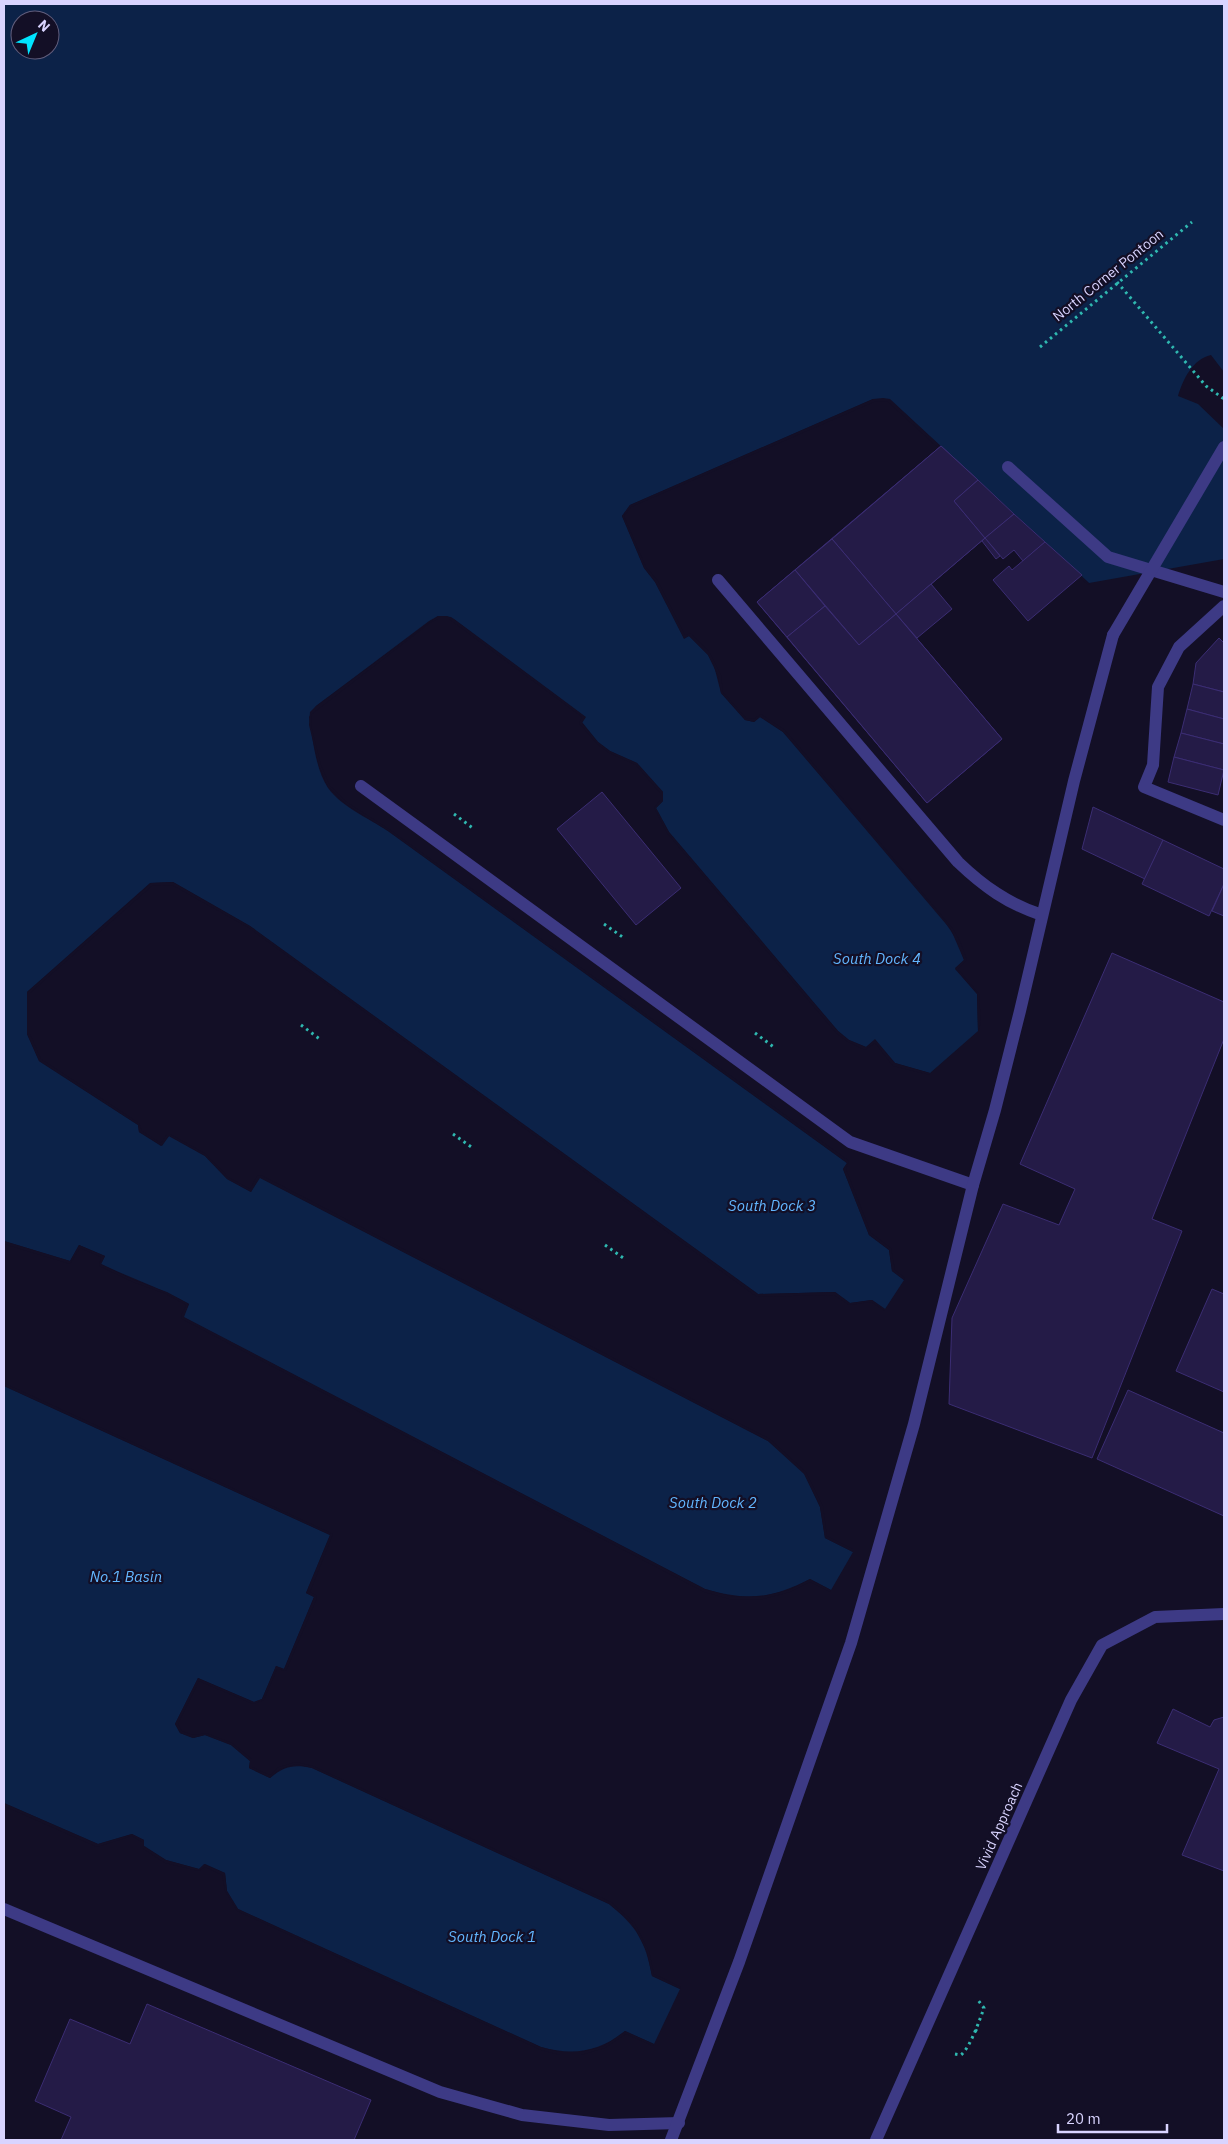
<svg xmlns="http://www.w3.org/2000/svg" width="1228" height="2144" font-family="'IBM Plex Sans',sans-serif">
<style>
.water{fill:#0c2248;fill-rule:evenodd}
.pier{fill:#130f26}
.building{fill:#241b47;stroke:#3b2d73}
.lines{fill:none;stroke-linecap:round;stroke-linejoin:round}
.path{stroke:#2fb8b0;stroke-width:3;stroke-dasharray:2.5 4;stroke-linecap:butt}
.service{stroke:#3d3a85;stroke-width:12}
.minor{stroke:#3d3a85;stroke-width:12}
.service-bridge{stroke:#3d3a85;stroke-width:12}
.labels{text-anchor:middle;stroke-width:4.5;stroke-linejoin:round;paint-order:stroke}
.street-label{font-size:14px;fill:#d9d4ff;stroke:#130f26}
.water-label{font-size:15px;font-style:italic;fill:#62b6ff;stroke:#130f26}
</style>
<rect width="100%" height="100%" fill="#130f26"/>
<g class="water">
<path d="M4,4H1224V372L1211,355C1193,359 1183,379 1178,396L1198,404L1224,429V559L1089,583L890,400L873,399L630,505L622,516L644,568L655,582L684,638L689,636L708,655L714,666L721,693L745,720L754,722L760,717L783,732L943,919L958,942L964,960L955,969L977,994L978,1031L930,1073L895,1063L875,1040L866,1047L849,1040L838,1031L669,832L656,808L663,801V792L637,763L610,751L598,742L582,722L585,717L451,617L438,616L429,621L316,706L309,717C313,739 315,768 328,788C342,807 368,818 388,831L847,1163L843,1169L869,1235L889,1250L892,1271L904,1280L885,1309L872,1300L850,1303L835,1292L758,1294L250,926L173,882L150,883L27,992V1034L39,1061L138,1125L139,1132L161,1146L169,1136L205,1156L227,1179L251,1192L259,1177L768,1441L804,1473L820,1507L825,1538L853,1552L831,1590L810,1579C771,1599 747,1601 705,1589L183,1317L189,1304C161,1288 130,1278 101,1264L105,1256L79,1245L70,1261L4,1241ZM20,20H50V50H20Z"/>
<path d="M4,1386L330,1535L306,1593L314,1597L284,1669L276,1666L262,1699L254,1702L198,1678L175,1724L180,1733L193,1738L205,1735L231,1745L250,1761L249,1768L270,1778C284,1766 294,1764 312,1768L609,1904C637,1927 645,1940 652,1976L680,1989L654,2044L625,2031C599,2052 573,2056 541,2047L238,1909L227,1891L225,1873L205,1864L199,1869L166,1860L144,1846V1840L132,1834L98,1844L4,1803Z"/>
</g>
<g class="pier">
<path d="M883,398L890,399L1091,585L1087,584L888,402L883,401L874,402L631,507L624,516L646,567L658,581L685,635L691,633L710,653L721,675L723,692L746,718L754,719L761,714L785,730L953,929L960,941L967,960L958,969L979,994L981,1023L978,1031L977,994L955,968L964,960L951,930L783,732L760,717L754,722L745,720L721,693L718,676L708,655L689,636L684,639L655,582L644,568L622,516L630,505L873,399Z"/>
<path d="M438,616H447L454,619L586,717L582,723L598,742L610,751L637,763L663,792V801L656,808L669,832L838,1031L849,1040L866,1047L875,1039L895,1063L930,1073V1075L893,1066L875,1043L865,1050L848,1042L836,1033L667,833L654,808L660,800V793L636,765L609,753L597,744L579,723L582,717L449,619H438L430,623L312,714L311,725L321,765L330,786L348,803L389,829L849,1161L846,1169L871,1233L891,1248L895,1270L905,1278L904,1280L892,1271L889,1250L869,1235L843,1169L847,1163L388,831L347,805L328,787L319,766L309,725L310,712L316,706Z"/>
<path d="M173,882L250,926L758,1294L835,1292L850,1303L872,1300L885,1309V1311L871,1302L849,1305L834,1295L757,1297L249,928L172,885L152,886L30,993V1034L41,1059L139,1123L142,1131L161,1143L167,1134H170L206,1154L228,1177L250,1189L257,1176L261,1175L770,1439L806,1472L823,1506L827,1536L853,1549V1552L825,1538L820,1507L804,1474L768,1441L260,1178L251,1192L227,1179L205,1156L169,1136L162,1146L139,1132L138,1125L39,1061L27,1034V992L151,883Z"/>
<path d="M4,1241L70,1261L79,1245L105,1256L101,1264L134,1280L167,1292L189,1304L184,1317L705,1589L734,1597L763,1596L789,1590L810,1579L831,1590L830,1592L810,1582L790,1592L763,1599L733,1600L704,1592L182,1319L181,1316L186,1305L166,1294L133,1282L99,1266L101,1257L80,1248L70,1264L4,1244Z"/>
<path d="M4,1383L333,1534L310,1592L316,1595L317,1598L286,1671L277,1669L264,1700L253,1704L199,1681L178,1724L182,1731L193,1735L206,1733L232,1743L252,1759V1767L270,1775L279,1767L296,1762L313,1766L611,1902L634,1922L649,1951L654,1974L681,1987L680,1989L652,1976L647,1952L632,1923L609,1904L312,1768L296,1764L280,1769L270,1778L249,1768L250,1761L231,1745L205,1735L193,1738L180,1733L175,1724L198,1678L254,1702L262,1699L276,1666L284,1669L314,1597L306,1593L330,1535L4,1386Z"/>
<path d="M4,1803L98,1844L132,1834L144,1840V1846L166,1860L199,1869L204,1864L225,1873L227,1891L238,1909L541,2047L560,2052H581L604,2046L625,2031L654,2044L653,2046L626,2034L605,2048L581,2055H560L541,2050L237,1911L225,1891L222,1875L205,1867L199,1871L165,1863L142,1848V1842L132,1836L97,1847L4,1806Z"/>
</g>
<g class="building">
<path d="M941,446L978,480L954,501L985,538L896,614L1002,739L927,803L757,602Z"/>
<path d="M941,446L978,480L954,501L985,538L896,614L832,539Z"/>
<path d="M978,480L1014,514L985,538L954,501Z"/>
<path d="M1014,514L1045,542L1023,561L1014,550L1003,559L985,538Z"/>
<path d="M985,538L1000,556L996,559L982,541Z"/>
<path d="M832,539L896,614L859,645L795,570Z"/>
<path d="M1045,542L1082,575L1028,621L993,580L1009,566L1012,570Z"/>
<path d="M795,570L825,606L787,637L757,602Z"/>
<path d="M931,584L952,609L917,638L896,614Z"/>
<path d="M825,606L859,645L896,614L1002,739L927,803L787,637Z"/>
<path d="M1219,638L1224,643V692L1193,684L1196,663Z"/>
<path d="M1193,684L1224,692V719L1187,709Z"/>
<path d="M1187,709L1224,719V744L1181,733Z"/>
<path d="M1181,733L1224,744V770L1174,757Z"/>
<path d="M1174,757L1224,770L1218,795L1168,782Z"/>
<path d="M602,792L681,888L636,925L557,829Z"/>
<path d="M1093,807L1163,840L1145,879L1082,849Z"/>
<path d="M1163,840L1224,869V884L1209,916L1142,884Z"/>
<path d="M1224,884V916L1212,911Z"/>
<path d="M1112,953L1224,1002V1039L1152,1219L1182,1231L1092,1458L949,1404L952,1318L1003,1204L1059,1225L1075,1189L1020,1164Z"/>
<path d="M1212,1289L1224,1294V1392L1176,1371Z"/>
<path d="M1128,1390L1224,1433V1516L1097,1459Z"/>
<path d="M1173,1709L1210,1727L1214,1720L1224,1717V1871L1182,1855L1219,1769L1157,1743Z"/>
<path d="M147,2004L371,2100L354,2140H61L71,2117L35,2101L70,2019L130,2044Z"/>
</g>
<g class="lines">
<g class="path">
<path d="M1117,282L1206,386L1224,399"/>
<path d="M1040,347L1192,222"/>
<path d="M454,814L474,829"/>
<path d="M604,924L624,938"/>
<path d="M301,1025L321,1040"/>
<path d="M755,1033L775,1048"/>
<path d="M453,1134L474,1149"/>
<path d="M605,1245L626,1260"/>
<path d="M975,2030L979,2032"/>
<path d="M955,2054L961,2055C970,2048 980,2019 984,2008L978,2000"/>
</g>
<g class="service">
<path d="M1008,467L1108,557L1224,592"/>
<path d="M718,580L958,862C983,886 1008,904 1042,915"/>
<path d="M1224,606L1179,647L1158,687L1153,765L1144,787L1224,820"/>
<path d="M361,786L850,1142L973,1185"/>
<path d="M4,1909L440,2092L522,2115L609,2125L679,2123"/>
<path d="M671,2140L739,1962L851,1643L914,1424L973,1185L995,1110L1020,1011L1074,781L1113,635"/>
</g>
<path class="minor" d="M876,2140L1071,1700L1102,1645L1155,1617L1224,1614"/>
<path class="service-bridge" d="M1113,635L1224,447"/>
</g>
<g class="labels">
<g class="street-label">
<text transform="translate(1108 275) rotate(-39)" y="5">North Corner Pontoon</text>
<text transform="translate(999 1826) rotate(-66)" y="5">Vivid Approach</text>
</g>
<g class="water-label">
<text x="877" y="964">South Dock 4</text>
<text x="772" y="1211">South Dock 3</text>
<text x="713" y="1508">South Dock 2</text>
<text x="126" y="1582">No.1 Basin</text>
<text x="492" y="1942">South Dock 1</text>
</g>
</g>
<rect width="1228" height="2144" fill="none" stroke="#d9d4ff" stroke-width="10"/>
<g transform="translate(35 35) rotate(44)"><circle r="24" fill="#130f26" stroke="#625e7d"/>
<path d="M0-4L9 19L0 12L-9 19Z" fill="#00e5ff"/>
<text y="-8" font-size="14" font-weight="bold" text-anchor="middle" fill="#d9d4ff">N</text>
</g>
<path d="M1058 2124v8h109v-8" fill="none" stroke="#d9d4ff" stroke-width="2.5"/>
<text x="1066" y="2124" font-size="15" fill="#d9d4ff" stroke="#130f26" stroke-width="4" paint-order="stroke">20 m</text>
</svg>
